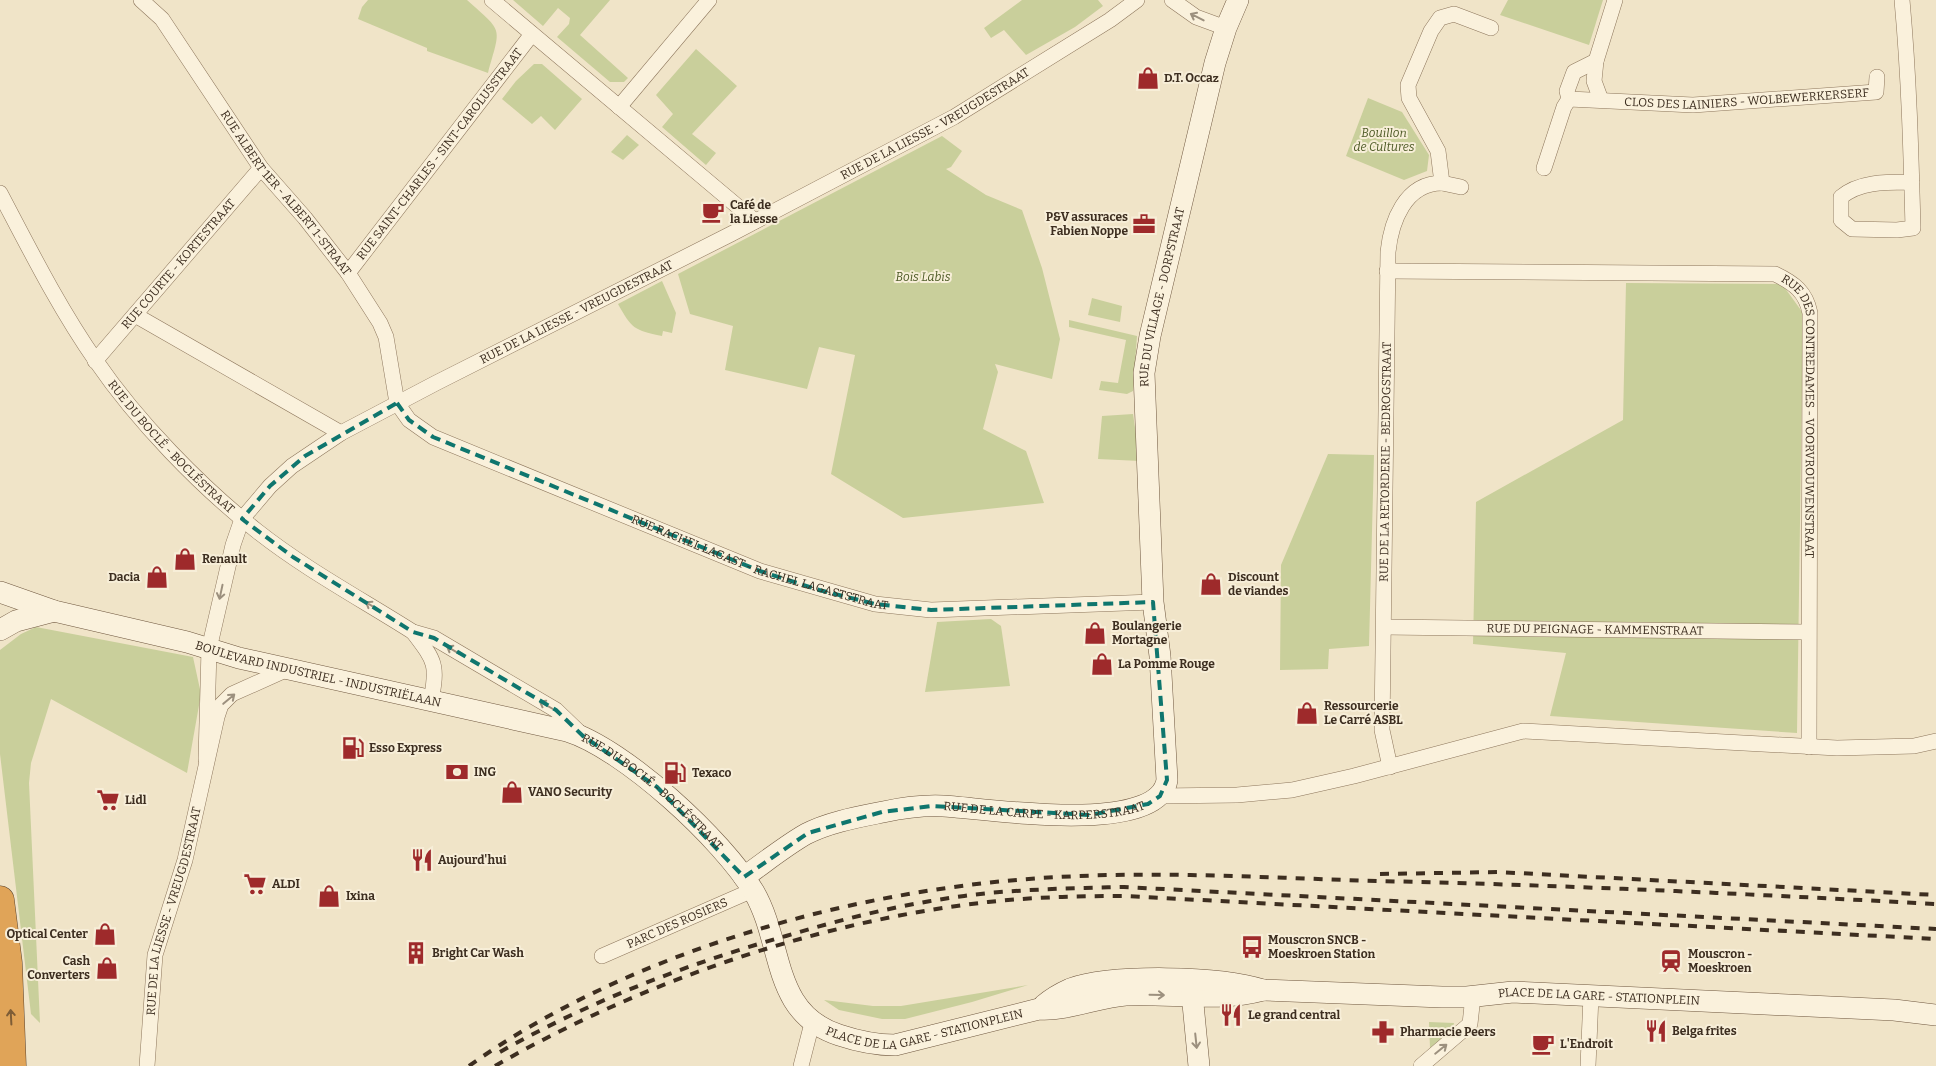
<svg xmlns="http://www.w3.org/2000/svg" width="1936" height="1066" font-family="Bitter,serif">
<style>
.green{fill:#c9cf9b}
.lines{fill:none;stroke-linecap:round;stroke-linejoin:round}
.street-casing{stroke:#8d765c;stroke-width:16}
.secondary-casing{stroke:#6f573f;stroke-width:22}
.highway-casing{stroke:#5b4430;stroke-width:29}
.street{stroke:#faf1dc;stroke-width:15}
.secondary{stroke:#faf1dc;stroke-width:21}
.highway{stroke:#e0a458;stroke-width:28}
.rail{stroke:#3d2e20;stroke-width:4;stroke-dasharray:9 9;stroke-linecap:butt}
.oneway{stroke:#9c907e}
.oneway2{stroke:#7e5d36}
.marked{fill:none;stroke:#0f766e;stroke-width:4;stroke-dasharray:10 6;stroke-linejoin:round}
.labels{text-anchor:middle;stroke-width:4;stroke-linejoin:round;paint-order:stroke}
.poi-label{font-size:12px;font-weight:bold;fill:#3d2e20;stroke:#f7eed8;text-anchor:start}
.street-label{font-size:12px;fill:#3d2e20;stroke:#f7eed8}
.park-label{font-size:12px;font-style:italic;fill:#4d5a26;stroke:#f7eed8}
</style>
<rect width="100%" height="100%" fill="#f0e4c8"/>
<g class="green">
<path d="M368,0H467C504,33 501,26 488,73L427,51V48L358,19L362,7Z"/>
<path d="M513,0H610L580,35L628,78L624,82H610L557,37L569,24L570,18L558,8L543,26Z"/>
<path d="M1022,0H1098L1103,6L1075,27L1026,55L1004,30L991,38L984,28Z"/>
<path d="M1508,0H1603L1589,45L1500,15Z"/>
<path d="M696,49L737,86L692,134L716,153L706,165L662,127L673,114L656,95Z"/>
<path d="M534,64H542L582,99L555,130L541,116L532,124L502,99L516,81Z"/>
<path d="M1368,98L1402,112L1429,155L1427,171L1404,180L1346,156Z"/>
<path d="M627,135L639,145L623,160L611,152Z"/>
<path d="M942,136L962,151L951,167L946,169L986,195L1022,210L1042,268L1060,339L1052,379L995,364L998,372L983,429L1026,451L1044,503L903,518L831,474L855,355L819,347L807,389L725,370L733,326L690,314L678,274Z"/>
<path d="M662,281L676,313L672,333L663,331L662,336C634,330 632,329 618,304Z"/>
<path d="M1626,283L1782,284L1803,313L1797,733L1550,716L1566,653L1473,644L1476,502L1623,420Z"/>
<path d="M1092,298L1122,306L1120,322L1088,315Z"/>
<path d="M1069,320L1137,336L1133,391L1127,394L1099,390L1101,381L1118,383L1126,340L1069,327Z"/>
<path d="M1133,414L1140,461L1098,459L1102,416Z"/>
<path d="M1328,454L1374,455L1369,646L1329,649L1328,669L1280,670L1281,565Z"/>
<path d="M991,619L1001,626L1010,686L925,692L937,622Z"/>
<path d="M36,627L193,657L201,694L187,773L51,699L31,763L29,783L40,1023L31,1014L0,754V650L21,634Z"/>
<path d="M1028,985L972,1002L905,1019H882L839,1010L824,1000L873,1006H901Z"/>
<path d="M1429,1022L1454,1023L1452,1031L1430,1048Z"/>
</g>
<g class="lines">
<defs>
<g id="street">
<path id="s1" d="M141,0L162,19L261,168L305,218L348,273L380,323L386,337L397,403L409,420L433,437L760,571L875,604L931,610L1153,602"/>
<path d="M492,0L755,221"/>
<path d="M1172,0L1196,17L1226,28"/>
<path d="M1902,0C1909,76 1911,152 1913,228L1897,230L1852,229L1841,220V197C1860,181 1888,182 1912,182"/>
<path id="s2" d="M1569,99L1693,105L1876,92L1877,77"/>
<path d="M1601,100L1594,81L1596,61L1615,0"/>
<path d="M619,107L709,0"/>
<path d="M1544,168L1564,107L1569,99L1567,91L1574,72L1596,61"/>
<path d="M1461,187L1442,183L1438,151L1409,98L1408,85L1431,31L1440,18L1454,14L1491,28"/>
<path id="s3" d="M0,193C30,250 59,308 96,361C137,421 200,486 257,531C305,569 361,599 413,632L434,638L556,710L580,733"/>
<path id="s4" d="M1387,271L1775,274C1794,283 1806,292 1810,313L1809,747"/>
<path id="s5" d="M348,273L532,34"/>
<path d="M135,315L341,433"/>
<path id="s6" d="M95,361L261,168"/>
<path id="s7" d="M1384,627L1808,632"/>
<path d="M413,632C435,661 438,664 431,701"/>
<path id="s8" d="M206,759L209,649L233,545L242,519L270,486L292,466L341,433L436,383L731,234L954,117L1110,20L1137,0"/>
<path id="s9" d="M1390,767L1382,730L1388,252C1391,222 1405,183 1442,183"/>
<path d="M1160,796L1237,795L1292,790L1354,776L1523,731L1837,748L1914,746L1936,741"/>
<path id="s10" d="M602,956L753,890"/>
<path id="s11" d="M147,1066L155,955L185,860L217,717L221,705L232,694L288,669"/>
<path d="M801,1066L812,1023"/>
<path d="M1421,1066L1470,1024L1473,996"/>
<path d="M1588,1066L1591,996"/>
</g>
<g id="secondary">
<path id="s12" d="M0,592L54,611L187,642L239,658L567,731C625,749 723,840 754,892C784,944 771,1013 839,1035C857,1041 876,1045 895,1045L1039,1009C1067,1011 1098,997 1126,995C1172,993 1218,1002 1263,990"/>
<path d="M0,630L16,621L54,611"/>
<path id="s13" d="M744,877C764,863 785,846 806,834C829,822 858,817 883,812C902,808 923,805 943,806C984,808 1159,837 1167,780L1160,656L1153,602L1144,373L1150,336L1215,63L1226,28L1238,0"/>
<path d="M1191,983L1199,1066"/>
<path id="s14" d="M1044,1005C1052,998 1061,993 1070,989C1112,974 1220,976 1263,990L1442,997H1467L1513,992L1894,1010L1936,1015"/>
</g>
<path id="highway" d="M0,900L8,963L12,1066"/>
</defs>
<use href="#street" class="street-casing"/>
<use href="#secondary" class="secondary-casing"/>
<use href="#highway" class="highway-casing"/>
<use href="#street" class="street"/>
<use href="#secondary" class="secondary"/>
<use href="#highway" class="highway"/>
<g class="rail">
<path d="M1380,874L1498,872L1936,895"/>
<path d="M500,1052C590,1001 687,964 786,936C852,916 920,900 989,893C1034,889 1079,888 1124,887L1936,929"/>
<path d="M469,1066C631,950 861,887 1059,877C1165,871 1271,878 1377,881C1563,885 1750,894 1936,904"/>
<path d="M495,1066C643,981 819,921 988,902C1034,897 1079,896 1125,896L1936,939"/>
</g>
</g>
<defs><path id="oneway-shaft" d="M-6 0H5M1.5-3L5.5 0L1.5 3" fill="none" stroke-width="1.6" stroke-linecap="round" stroke-linejoin="round" transform="scale(1.25)"/></defs>
<g class="oneway">
<use href="#oneway-shaft" transform="translate(1197 17) rotate(-153)"/>
<use href="#oneway-shaft" transform="translate(221 592) rotate(102)"/>
<use href="#oneway-shaft" transform="translate(372 606) rotate(-148)"/>
<use href="#oneway-shaft" transform="translate(453 650) rotate(-149)"/>
<use href="#oneway-shaft" transform="translate(229 699) rotate(-40)"/>
<use href="#oneway-shaft" transform="translate(546 705) rotate(-150)"/>
<use href="#oneway-shaft" transform="translate(1157 995) rotate(1)"/>
<use href="#oneway-shaft" transform="translate(1196 1041) rotate(84)"/>
<use href="#oneway-shaft" transform="translate(1441 1049) rotate(-39)"/>
</g>
<use class="oneway2" href="#oneway-shaft" transform="translate(11 1017) rotate(-93)"/>
<path class="marked" d="M397,403L409,420L433,437L760,571L819,590L875,604L931,610L1153,602L1167,780L1160,796L1148,804L1090,815L932,806L882,812L808,833L744,877L657,787L583,736L556,710L434,638L413,632L293,557L242,519L270,486L305,456Z"/>
<defs>
<symbol id="shop-bare" viewBox="-9 -9 18 18"><path d="M-5-2.5h2.3a2.7 3.5 0 0 1 5.4 0H5L5.5 6h-11ZM-1.5-2.5h3a1.5 2.3 0 0 0-3 0Z" fill="#9e2a2b" stroke="#f7eed8" stroke-width="2.5" paint-order="stroke"/></symbol>
<symbol id="cafe-bare" viewBox="-9 -9 18 18"><path d="M-5.5-4.5H6V0H3Q3 3.5 0 3.5H-2.5Q-5.5 3.5-5.5 0ZM3-3.2v2h1.7v-2ZM-6 4.5H4V6H-6Z" fill="#9e2a2b" stroke="#f7eed8" stroke-width="2.5" paint-order="stroke"/></symbol>
<symbol id="office-bare" viewBox="-9 -9 18 18"><path d="M-6-3h4V-5.5h4V-3h4V5H-6ZM-1-4.5V-3h2v-1.5ZM-6 0V1H6V0Z" fill="#9e2a2b" stroke="#f7eed8" stroke-width="2.5" paint-order="stroke"/></symbol>
<symbol id="fuel-bare" viewBox="-9 -9 18 18"><path d="M-5.5-6h7V0h2V4h1.3V-2.5L3-4.5l.8-.8L6-3V5H2.5V1h-1V6h-7ZM-4.2-4.7v3.2H.2V-4.7Z" fill="#9e2a2b" stroke="#f7eed8" stroke-width="2.5" paint-order="stroke"/></symbol>
<symbol id="bank-bare" viewBox="-9 -9 18 18"><path d="M-6-4H6V4H-6ZM0-2.3a2.3 2.3 0 1 0 0 4.6a2.3 2.3 0 1 0 0-4.6Z" fill="#9e2a2b" stroke="#f7eed8" stroke-width="2.5" paint-order="stroke"/></symbol>
<symbol id="supermarket-bare" viewBox="-9 -9 18 18"><path d="M-6-5.5h2.5l.6 2H6L4.5 2H-2.5L-4.4-4H-6ZM-1.5 3.2a1.3 1.3 0 1 0 .1 0ZM3 3.2a1.3 1.3 0 1 0 .1 0Z" fill="#9e2a2b" stroke="#f7eed8" stroke-width="2.5" paint-order="stroke"/></symbol>
<symbol id="restaurant-bare" viewBox="-9 -9 18 18"><path d="M-5-6h1v4h1v-4h1v4h1v-4h1v5L-1.5 .5V6h-2V.5L-5-1ZM5-6V6H3V1.5H1.5Q1.5-4 5-6Z" fill="#9e2a2b" stroke="#f7eed8" stroke-width="2.5" paint-order="stroke"/></symbol>
<symbol id="bus-bare" viewBox="-9 -9 18 18"><path d="M-5-6H5V4H4V6H2V4H-2V6H-4V4H-5ZM-3.5-4V0h7V-4ZM-3.5 1.2v1.5H-2V1.2ZM2 1.2v1.5H3.5V1.2Z" fill="#9e2a2b" stroke="#f7eed8" stroke-width="2.5" paint-order="stroke"/></symbol>
<symbol id="building-bare" viewBox="-9 -9 18 18"><path d="M-4-6H4V6H1V3H-1V6H-4ZM-2.5-4.3h1.7v1.8h-1.7ZM.8-4.3h1.7v1.8H.8ZM-2.5-1h1.7V.8h-1.7ZM.8-1h1.7V.8H.8Z" fill="#9e2a2b" stroke="#f7eed8" stroke-width="2.5" paint-order="stroke"/></symbol>
<symbol id="station-bare" viewBox="-9 -9 18 18"><path d="M-3-6H3Q5-6 5-4V2Q5 4 3 4L4.5 6H3L1.5 4h-3L-3 6H-4.5L-3 4Q-5 4-5 2V-4Q-5-6-3-6ZM-3.5-4v3h7v-3ZM-3.5 1v1.5H-2V1ZM2 1v1.5H3.5V1Z" fill="#9e2a2b" stroke="#f7eed8" stroke-width="2.5" paint-order="stroke"/></symbol>
<symbol id="pharmacy-bare" viewBox="-9 -9 18 18"><path d="M-2-6h4v4h4v4h-4v4h-4v-4h-4v-4h4Z" fill="#9e2a2b" stroke="#f7eed8" stroke-width="2.5" paint-order="stroke"/></symbol>
</defs>
<g fill-rule="evenodd">
<use href="#shop-bare" x="1132" y="62" width="32" height="32"/>
<use href="#cafe-bare" x="697" y="196" width="32" height="32"/>
<use href="#office-bare" x="1128" y="208" width="32" height="32"/>
<use href="#shop-bare" x="169" y="543" width="32" height="32"/>
<use href="#shop-bare" x="141" y="561" width="32" height="32"/>
<use href="#shop-bare" x="1195" y="568" width="32" height="32"/>
<use href="#shop-bare" x="1079" y="617" width="32" height="32"/>
<use href="#shop-bare" x="1086" y="648" width="32" height="32"/>
<use href="#shop-bare" x="1291" y="697" width="32" height="32"/>
<use href="#fuel-bare" x="337" y="732" width="32" height="32"/>
<use href="#bank-bare" x="441" y="756" width="32" height="32"/>
<use href="#fuel-bare" x="659" y="757" width="32" height="32"/>
<use href="#shop-bare" x="496" y="776" width="32" height="32"/>
<use href="#supermarket-bare" x="92" y="784" width="32" height="32"/>
<use href="#restaurant-bare" x="406" y="844" width="32" height="32"/>
<use href="#supermarket-bare" x="239" y="868" width="32" height="32"/>
<use href="#shop-bare" x="313" y="880" width="32" height="32"/>
<use href="#shop-bare" x="89" y="918" width="32" height="32"/>
<use href="#bus-bare" x="1236" y="931" width="32" height="32"/>
<use href="#building-bare" x="400" y="937" width="32" height="32"/>
<use href="#station-bare" x="1655" y="945" width="32" height="32"/>
<use href="#shop-bare" x="91" y="952" width="32" height="32"/>
<use href="#restaurant-bare" x="1215" y="999" width="32" height="32"/>
<use href="#restaurant-bare" x="1640" y="1015" width="32" height="32"/>
<use href="#pharmacy-bare" x="1367" y="1016" width="32" height="32"/>
<use href="#cafe-bare" x="1527" y="1028" width="32" height="32"/>
</g>
<g class="labels">
<g class="poi-label">
<text x="1164" y="82">D.T. Occaz</text>
<text x="730" y="209">Café de<tspan x="730" dy="14">la Liesse</tspan></text>
<text x="1128" y="221" text-anchor="end">P&amp;V assuraces<tspan x="1128" dy="14">Fabien Noppe</tspan></text>
<text x="202" y="563">Renault</text>
<text x="140" y="581" text-anchor="end">Dacia</text>
<text x="1228" y="581">Discount<tspan x="1228" dy="14">de viandes</tspan></text>
<text x="1112" y="630">Boulangerie<tspan x="1112" dy="14">Mortagne</tspan></text>
<text x="1118" y="668">La Pomme Rouge</text>
<text x="1324" y="710">Ressourcerie<tspan x="1324" dy="14">Le Carré ASBL</tspan></text>
<text x="369" y="752">Esso Express</text>
<text x="474" y="776">ING</text>
<text x="692" y="777">Texaco</text>
<text x="528" y="796">VANO Security</text>
<text x="125" y="804">Lidl</text>
<text x="438" y="864">Aujourd'hui</text>
<text x="272" y="888">ALDI</text>
<text x="346" y="900">Ixina</text>
<text x="88" y="938" text-anchor="end">Optical Center</text>
<text x="1268" y="944">Mouscron SNCB -<tspan x="1268" dy="14">Moeskroen Station</tspan></text>
<text x="432" y="957">Bright Car Wash</text>
<text x="1688" y="958">Mouscron -<tspan x="1688" dy="14">Moeskroen</tspan></text>
<text x="90" y="965" text-anchor="end">Cash<tspan x="90" dy="14">Converters</tspan></text>
<text x="1248" y="1019">Le grand central</text>
<text x="1672" y="1035">Belga frites</text>
<text x="1400" y="1036">Pharmacie Peers</text>
<text x="1560" y="1048">L'Endroit</text>
</g>
<g class="street-label">
<text dy="4" stroke="none"><textPath href="#s2" startOffset="178">CLOS DES LAINIERS - WOLBEWERKERSERF</textPath></text>
<text dy="4" stroke="none"><textPath href="#s8" startOffset="1046">RUE DE LA LIESSE - VREUGDESTRAAT</textPath></text>
<text dy="4" stroke="none"><textPath href="#s5" startOffset="150">RUE SAINT-CHARLES - SINT-CAROLUSSTRAAT</textPath></text>
<text dy="4" stroke="none"><textPath href="#s1" startOffset="242">RUE ALBERT 1ER - ALBERT 1-STRAAT</textPath></text>
<text dy="4" stroke="none"><textPath href="#s6" startOffset="128">RUE COURTE - KORTESTRAAT</textPath></text>
<text dy="4" stroke="none"><textPath href="#s13" startOffset="940">RUE DU VILLAGE - DORPSTRAAT</textPath></text>
<text dy="4" stroke="none"><textPath href="#s8" startOffset="641">RUE DE LA LIESSE - VREUGDESTRAAT</textPath></text>
<text dy="4" stroke="none"><textPath href="#s4" startOffset="542">RUE DES CONTREDAMES - VOORVROUWENSTRAAT</textPath></text>
<text dy="4" stroke="none"><textPath href="#s3" startOffset="308">RUE DU BOCLÉ - BOCLÉSTRAAT</textPath></text>
<text dy="4" stroke="none"><textPath href="#s9" startOffset="306">RUE DE LA RETORDERIE - BEDROGSTRAAT</textPath></text>
<text dy="4" stroke="none"><textPath href="#s1" startOffset="886">RUE RACHEL LAGAST - RACHEL LAGASTSTRAAT</textPath></text>
<text dy="4" stroke="none"><textPath href="#s7" startOffset="211">RUE DU PEIGNAGE - KAMMENSTRAAT</textPath></text>
<text dy="4" stroke="none"><textPath href="#s12" startOffset="329">BOULEVARD INDUSTRIEL - INDUSTRIËLAAN</textPath></text>
<text dy="4" stroke="none"><textPath href="#s12" startOffset="690">RUE DU BOCLÉ - BOCLÉSTRAAT</textPath></text>
<text dy="4" stroke="none"><textPath href="#s13" startOffset="318">RUE DE LA CARPE - KARPERSTRAAT</textPath></text>
<text dy="4" stroke="none"><textPath href="#s11" startOffset="158">RUE DE LA LIESSE - VREUGDESTRAAT</textPath></text>
<text dy="4" stroke="none"><textPath href="#s10" startOffset="82">PARC DES ROSIERS</textPath></text>
<text dy="4" stroke="none"><textPath href="#s14" startOffset="562">PLACE DE LA GARE - STATIONPLEIN</textPath></text>
<text dy="4" stroke="none"><textPath href="#s12" startOffset="1096">PLACE DE LA GARE - STATIONPLEIN</textPath></text>
</g>
<g class="park-label">
<text x="1384" y="137">Bouillon<tspan x="1384" dy="14">de Cultures</tspan></text>
<text x="923" y="281">Bois Labis</text>
</g>
</g>
</svg>
